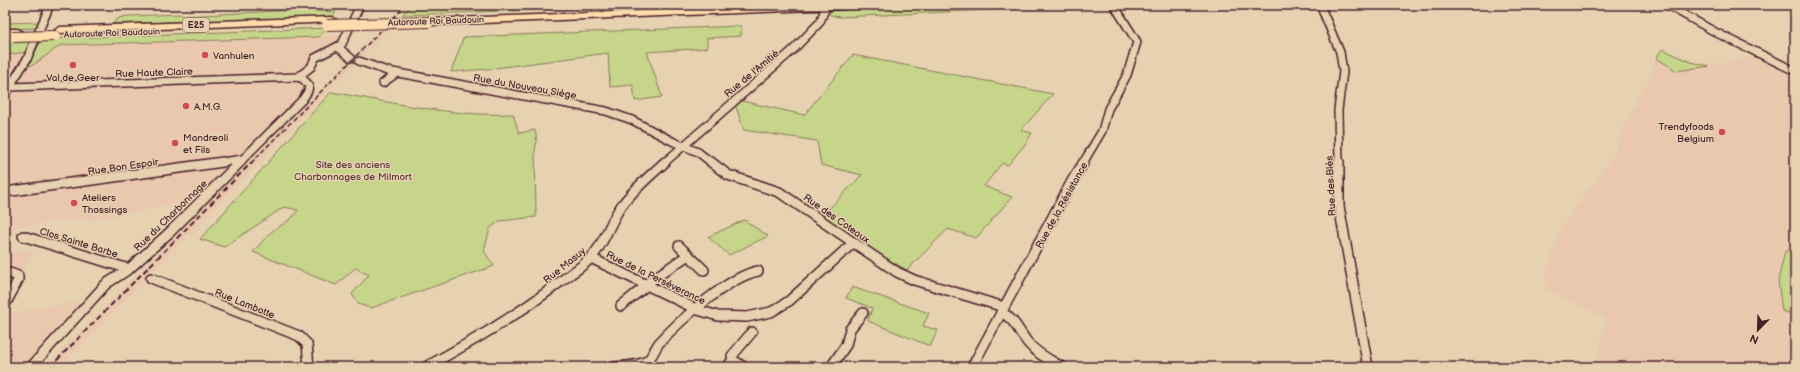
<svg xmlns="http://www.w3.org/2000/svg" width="1800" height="372" font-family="'Balsamiq Sans',sans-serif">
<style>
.built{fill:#e9c8ae}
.green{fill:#c6d589;stroke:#887a5a}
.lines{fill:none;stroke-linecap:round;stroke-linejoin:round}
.minor-far1-casing{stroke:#4a1f2b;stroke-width:10}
.minor-casing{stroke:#4a1f2b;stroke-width:12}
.highway-casing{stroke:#4a1f2b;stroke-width:3}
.minor-far1{stroke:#e6d1b0;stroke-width:7}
.minor{stroke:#e6d1b0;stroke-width:9}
.highway{fill:#fedbac;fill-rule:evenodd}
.rail-far1{stroke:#4a1f2b;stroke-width:1.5;stroke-dasharray:5 2.5;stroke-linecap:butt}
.rail{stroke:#4a1f2b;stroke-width:2;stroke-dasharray:6 3.5;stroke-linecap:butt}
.highway-bridge-casing{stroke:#4a1f2b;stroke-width:12;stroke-linecap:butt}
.highway-bridge{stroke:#fedbac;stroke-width:10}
.poi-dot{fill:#d1495b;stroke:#e6d1b0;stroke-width:1.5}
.labels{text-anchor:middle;stroke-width:3;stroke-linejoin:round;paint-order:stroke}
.far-street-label{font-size:9px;fill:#4a1f2b;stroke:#e6d1b0}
.shield{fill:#e6d1b0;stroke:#795453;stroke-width:1}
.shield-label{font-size:9px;font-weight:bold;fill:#4a1f2b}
.poi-label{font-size:10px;fill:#4a1f2b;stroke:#e6d1b0;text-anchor:start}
.street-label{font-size:10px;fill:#4a1f2b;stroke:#e6d1b0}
.park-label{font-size:10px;fill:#5d3a39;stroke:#e6d1b0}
</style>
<rect width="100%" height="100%" fill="#e6d1b0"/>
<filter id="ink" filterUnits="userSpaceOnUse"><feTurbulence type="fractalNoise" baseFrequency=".025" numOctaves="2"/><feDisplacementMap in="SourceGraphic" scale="8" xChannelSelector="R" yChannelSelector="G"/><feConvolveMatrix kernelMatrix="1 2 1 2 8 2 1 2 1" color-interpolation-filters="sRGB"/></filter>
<g filter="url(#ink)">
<g class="built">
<path d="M391,26L360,59L353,57L382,27Z"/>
<path d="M344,36L339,48L311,61L310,83L308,91L202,199L85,221L87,217L18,226L5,248V55L29,51L22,66L33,65L61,45Z"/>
<path d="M1761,56L1795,72V367H1596L1606,318L1547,289L1546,272L1563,226L1615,153L1621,133L1639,96L1648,83L1656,58L1677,71Z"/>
<path d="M349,60L355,63L60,367H45Z"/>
<path d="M32,249L20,286L6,315L76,302L82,303L23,367H5V253Z"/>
</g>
<g class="green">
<path d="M412,5H655L402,15Z"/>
<path d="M966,5H1097L840,17L830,15L829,12L840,9Z"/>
<path d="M296,10L336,12L332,17L112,24L119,18L127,16L180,14L183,16Z"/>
<path d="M40,22L37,28L5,29V23Z"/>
<path d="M741,26V36L707,38V48L647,52L662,97L635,101L633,85L610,87L608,53L488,69L451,72L463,39L466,37Z"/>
<path d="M327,28L319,37L61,45L33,65L28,66L42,39Z"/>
<path d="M34,39L27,52L5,55V41Z"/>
<path d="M1662,49L1691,62L1709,66L1677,71L1656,58Z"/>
<path d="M853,55L1053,94L1021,130L1032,133L1026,143L1008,165L1002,163L984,186L1012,197L976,238L948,229L907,270L871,250L822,216L862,175L821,165L817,141L744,130L736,107L732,105L738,100L804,115Z"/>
<path d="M331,92C391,102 452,117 513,114L519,133L535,130L537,141L535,150L536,217L500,221L490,228L484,251L494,266L371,308L358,304L352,294L369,275L355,268L336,285L253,252L271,232L291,219L298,210L284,207L224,247L200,239Z"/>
<path d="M744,220L768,236L729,255L708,237Z"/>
<path d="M1785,251H1795V315L1782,311L1778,281Z"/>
<path d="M852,287L929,313L923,326L938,330L930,346L868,321L872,308L846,298Z"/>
</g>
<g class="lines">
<defs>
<g id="minor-far1">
<path d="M1320,5L1340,52L1343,72L1338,110L1339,163"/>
<path d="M1667,5L1717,33L1795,71"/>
<path d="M339,48L351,58"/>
<path d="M359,61L387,71L606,111L632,120L674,142L698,152L712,163"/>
<path d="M298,77L311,67L315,58L342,44L360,5"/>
<path d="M383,83L397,73"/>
<path d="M11,87L298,77L303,79L309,85L308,91L303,99L239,163"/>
<path d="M5,94L27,59L50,5"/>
<path d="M215,163L243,159"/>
<path d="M664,163L793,50L820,22L825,9"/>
<path d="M1083,163L1102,131L1108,109L1127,75L1137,42L1114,5"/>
</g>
<g id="minor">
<path d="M711,162L728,175L779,192L897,272L914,280L1004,307"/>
<path d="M1339,162V206L1368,367"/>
<path d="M5,192L223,162"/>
<path d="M23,236L129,269"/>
<path d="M679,246L704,270"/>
<path d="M591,258L698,310L718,316L747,317L771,312L789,301L853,243"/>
<path d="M5,274L10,273L18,276V280L5,305"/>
<path d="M151,278L299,336L307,344L309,367"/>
<path d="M646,284L688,255"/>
<path d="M621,306L647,285"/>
<path d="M1001,312C1015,319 1018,331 1028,343C1037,354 1050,360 1062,367"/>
<path d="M733,360L744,367"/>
<path d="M31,367L106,284L129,269L170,232L240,162"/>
<path d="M426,367C473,341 518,315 560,282C570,274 582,267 591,258C605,243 610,221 622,205C634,189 650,176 665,162"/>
<path d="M614,367C623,366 636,366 645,362C653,358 654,349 659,343C679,321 730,276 758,271"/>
<path d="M727,367L733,360L732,356L752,332"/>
<path d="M831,367L846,345L850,329L863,313"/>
<path d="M972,367L1072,181L1084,162"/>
</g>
<g id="highway">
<path d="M797,5H872L867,8L429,25L424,22L429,19Z"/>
<path d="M332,17L337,20L335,22L60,33L55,30L60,27Z"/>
<path d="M5,29H18L23,32L18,35H5Z"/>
</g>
</defs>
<use href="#minor-far1" class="minor-far1-casing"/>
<use href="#minor" class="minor-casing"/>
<use href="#highway" class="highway-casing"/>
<use href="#minor-far1" class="minor-far1"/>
<use href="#minor" class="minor"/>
<use href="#highway" class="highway"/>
<path class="rail-far1" d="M251,163L406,5"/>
<path class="rail" d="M50,367L252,162"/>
<defs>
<g id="highway-bridge">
<path d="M327,25L429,22"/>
<path d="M12,37L55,36"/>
</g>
</defs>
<use href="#highway-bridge" class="highway-bridge-casing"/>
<use href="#highway-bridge" class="highway-bridge"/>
</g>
</g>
<g class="poi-dot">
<circle cx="205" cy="55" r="4"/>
<circle cx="73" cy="65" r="4"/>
<circle cx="186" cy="106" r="4"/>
<circle cx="1722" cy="132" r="4"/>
<circle cx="175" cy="143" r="4"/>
<circle cx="74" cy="203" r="4"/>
</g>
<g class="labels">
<g class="far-street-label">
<text transform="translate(436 21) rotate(-2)" y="3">Autoroute Roi Baudouin</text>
<text transform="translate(112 33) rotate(-2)" y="3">Autoroute Roi Baudouin</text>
</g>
<rect class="shield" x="183" y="18" width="26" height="14" rx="3"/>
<g class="shield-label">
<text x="196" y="28">E25</text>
</g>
<g class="poi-label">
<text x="213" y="59">Vanhulen</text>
<text x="73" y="81" text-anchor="middle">Val de Geer</text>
<text x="194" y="110">A.M.G.</text>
<text x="1714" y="130" text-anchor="end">Trendyfoods<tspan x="1714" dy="12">Belgium</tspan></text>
<text x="183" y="141">Mandreoli<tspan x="183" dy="12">et Fils</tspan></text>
<text x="82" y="201">Ateliers<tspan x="82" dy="12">Thossings</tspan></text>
</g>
<g class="street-label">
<text transform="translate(154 72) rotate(-2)" y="4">Rue Haute Claire</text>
<text transform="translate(751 73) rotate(-40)" y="4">Rue de l'Amitié</text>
<text transform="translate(525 86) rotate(10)" y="4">Rue du Nouveau Siège</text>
<text transform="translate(123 166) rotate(-8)" y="4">Rue Bon Espoir</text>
<text transform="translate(1330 186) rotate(-93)" y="4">Rue des Blés</text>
<text transform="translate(1061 205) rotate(-61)" y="4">Rue de la Résistance</text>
<text transform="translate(170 215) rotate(-44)" y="4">Rue du Charbonnage</text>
<text transform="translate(837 218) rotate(35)" y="4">Rue des Coteaux</text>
<text transform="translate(79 242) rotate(17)" y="4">Clos Sainte Barbe</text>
<text transform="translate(564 265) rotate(-39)" y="4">Rue Masuy</text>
<text transform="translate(656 277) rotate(26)" y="4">Rue de la Perséverance</text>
<text transform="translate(245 303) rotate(22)" y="4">Rue Lambotte</text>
</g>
<g class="park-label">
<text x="353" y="168">Site des anciens<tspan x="353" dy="12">Charbonnages de Milmort</tspan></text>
</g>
</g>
<rect width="1800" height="372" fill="none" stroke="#e6d1b0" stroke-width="20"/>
<rect x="10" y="10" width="1780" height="352" fill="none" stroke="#4a1f2b" stroke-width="1.5" filter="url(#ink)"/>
<g transform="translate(1758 330) rotate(203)" stroke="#e6d1b0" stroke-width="3" paint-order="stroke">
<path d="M0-3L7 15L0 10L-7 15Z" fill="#4a1f2b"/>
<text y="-6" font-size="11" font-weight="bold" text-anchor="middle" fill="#4a1f2b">N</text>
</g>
</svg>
